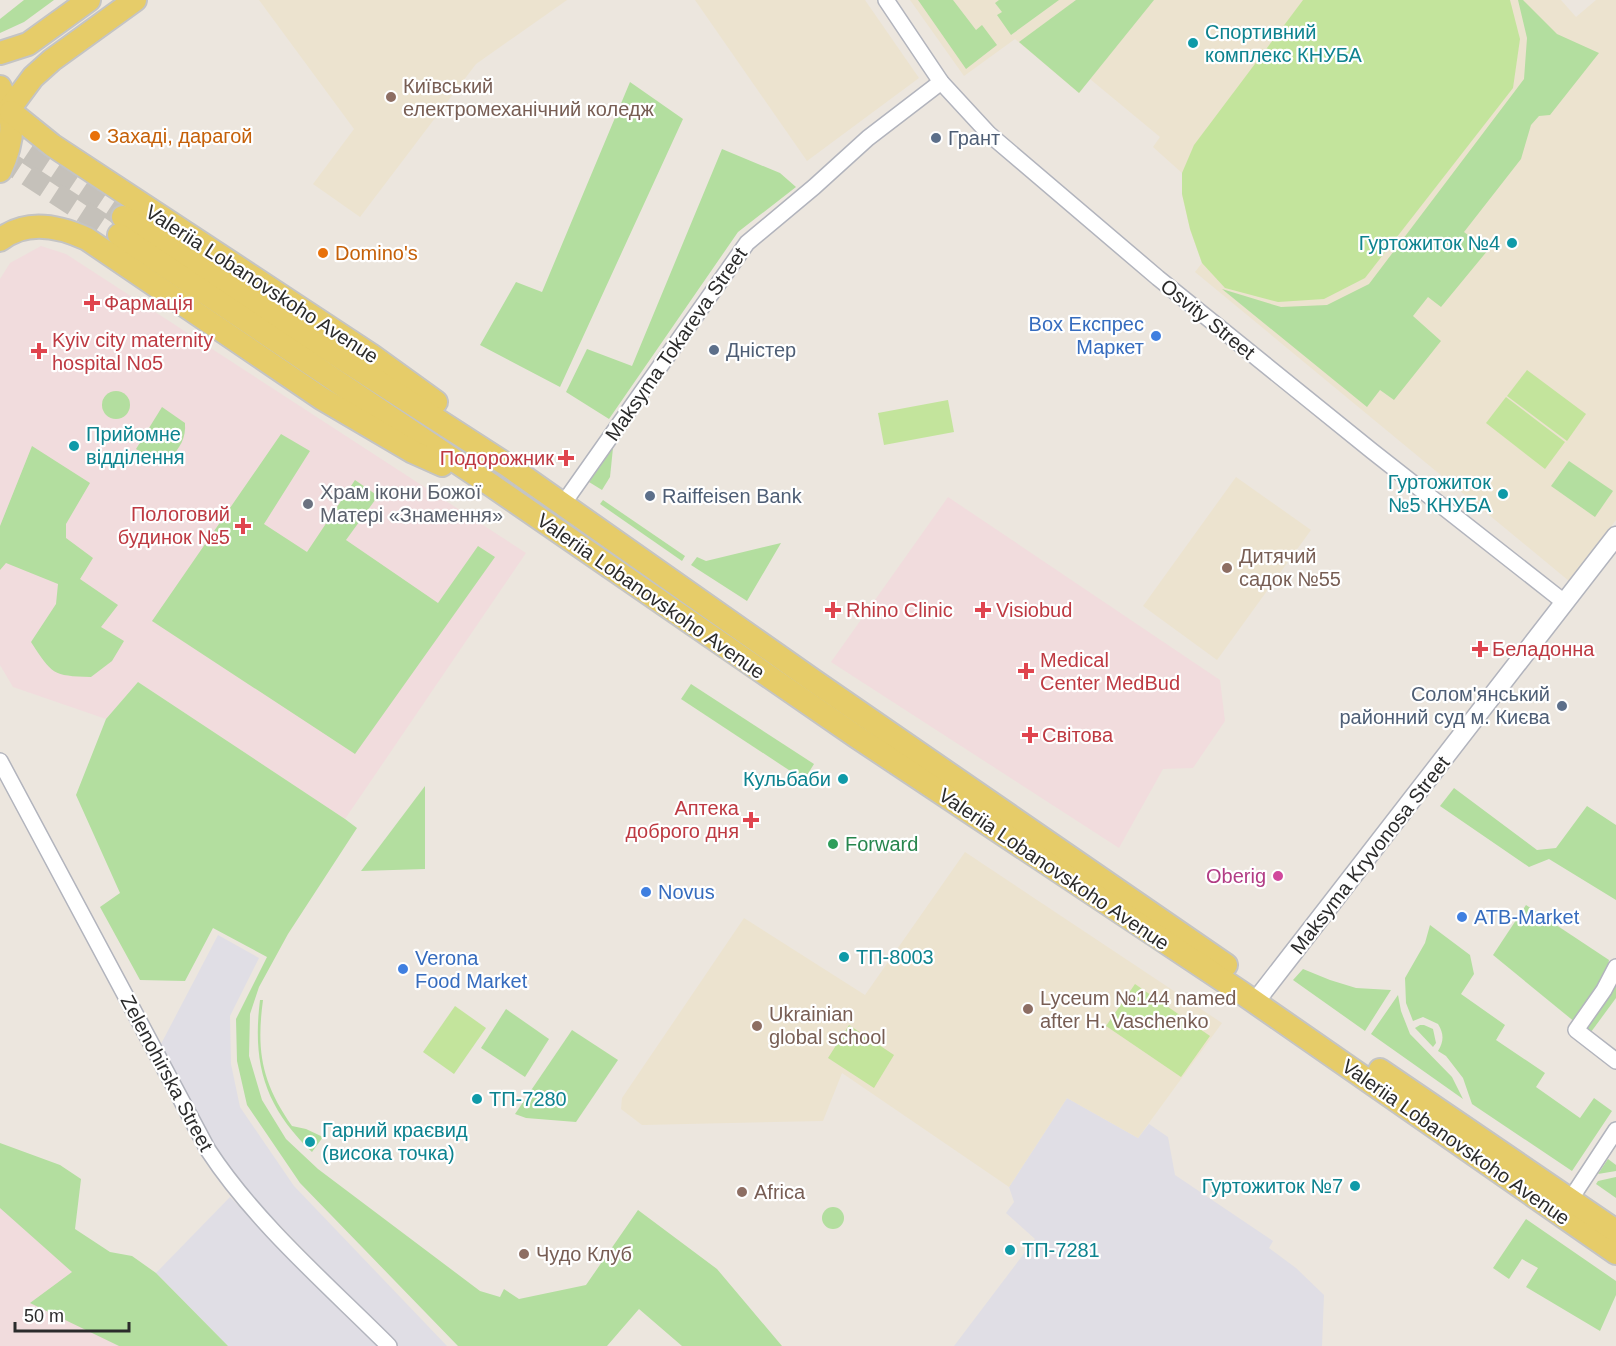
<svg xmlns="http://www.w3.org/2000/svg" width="1616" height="1346" font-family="Helvetica,sans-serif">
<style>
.industrial{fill:#e0dee5}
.education{fill:#ece3cf}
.medical{fill:#f1dcdd}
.green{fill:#b3de9f}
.pitch{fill:#c3e49c}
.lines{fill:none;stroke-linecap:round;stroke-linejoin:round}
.primary-tunnel{stroke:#c5c1ba;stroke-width:22;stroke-dasharray:22 11;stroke-linecap:butt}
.minor-casing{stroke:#b2b4bd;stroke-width:18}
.tertiary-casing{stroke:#b2b4bd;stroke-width:21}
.primary-casing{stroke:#c4c4c4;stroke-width:26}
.minor{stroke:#fff;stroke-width:15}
.tertiary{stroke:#fff;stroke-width:18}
.primary{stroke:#e6cc69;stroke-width:22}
.culture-dot{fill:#0f9aa8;stroke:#fff;stroke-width:2}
.education-dot{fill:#8d6e63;stroke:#fff;stroke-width:2}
.food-dot{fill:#e8710a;stroke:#fff;stroke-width:2}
.service-dot{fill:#5c6f8a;stroke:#fff;stroke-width:2}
.health-dot{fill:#e0444e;stroke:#fff;stroke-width:2}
.shop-dot{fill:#3f7fe0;stroke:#fff;stroke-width:2}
.worship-dot{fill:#6b7280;stroke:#fff;stroke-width:2}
.leisure-dot{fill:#2e9e5b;stroke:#fff;stroke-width:2}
.hotel-dot{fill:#d1479c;stroke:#fff;stroke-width:2}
.labels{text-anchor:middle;stroke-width:4.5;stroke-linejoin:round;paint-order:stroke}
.culture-label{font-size:20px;fill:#0d838f;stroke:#fff;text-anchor:start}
.education-label{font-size:20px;fill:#785e54;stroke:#fff;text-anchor:start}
.food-label{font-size:20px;fill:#c56008;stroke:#fff;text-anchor:start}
.service-label{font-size:20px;fill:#4e5e75;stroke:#fff;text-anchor:start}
.street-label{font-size:20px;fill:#2b2b2b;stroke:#fff}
.health-label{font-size:20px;fill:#be3a42;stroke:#fff;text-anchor:start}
.shop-label{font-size:20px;fill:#366cbe;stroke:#fff;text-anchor:start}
.worship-label{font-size:20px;fill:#5b616d;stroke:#fff;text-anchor:start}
.leisure-label{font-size:20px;fill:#27864d;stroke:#fff;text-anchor:start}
.hotel-label{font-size:20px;fill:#b23c85;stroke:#fff;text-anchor:end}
</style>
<rect width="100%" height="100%" fill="#ece6de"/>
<g class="industrial">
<path d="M218,935L259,958L230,1016L231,1064L240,1107L294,1186L447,1346H398L267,1212L227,1167L161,1044Z"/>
<path d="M1067,1098L1138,1138L1149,1124L1168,1137L1175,1175L1273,1241L1269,1248L1296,1268L1324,1295L1322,1346H954L1035,1239L1006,1213L1014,1202L1009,1187Z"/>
<path d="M230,1197L378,1346H228L156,1273Z"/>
</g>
<g class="education">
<path d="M259,0H567L476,64L360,217L313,184L354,129Z"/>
<path d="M695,0H865L919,78L807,161Z"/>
<path d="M910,0H1561L1576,17L1596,0H1616V520L1569,581L1195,272L1202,263L1190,229L1182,194V173L1153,147L1160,137L1090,79L1079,93L1015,39L964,76Z"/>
<path d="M1236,477L1311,530L1217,660L1143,606Z"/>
<path d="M965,852L1222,1023L1138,1138L1067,1098L1009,1187L842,1073L823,1121L642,1125L621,1109L622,1098L744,918L865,995Z"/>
</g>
<g class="medical">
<path d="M41,246L66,254L526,553L345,819L138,682L106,719L13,687L0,665V279L10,263Z"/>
<path d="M948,497L1220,680L1225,721L1193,768L1163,769L1119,848L831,662Z"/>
<path d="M0,1169L66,1235L228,1346H0Z"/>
</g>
<g class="green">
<path d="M24,0H54L24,22L0,33V19Z"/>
<path d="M918,0H953L976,30L982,25L997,45L966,69Z"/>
<path d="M999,0H1059L1011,35L997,15L1002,12L995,3Z"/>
<path d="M1076,0H1154L1079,93L1019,42Z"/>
<path d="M1518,0H1523L1557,34L1599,53L1550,115L1539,116L1531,125L1521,159L1464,232L1488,250L1441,307L1428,297L1413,316L1441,341L1394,400L1380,390L1367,407L1222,289L1281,307L1327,305L1369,284L1524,79L1527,38Z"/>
<path d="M630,82L683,119L560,387L480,345L516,282L542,292Z"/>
<path d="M722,149L780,173L796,187L738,232L609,419L566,392L587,349L632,366Z"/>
<circle cx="116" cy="405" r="14"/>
<path d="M162,407L185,423C186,439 180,447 169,460H153L136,449Z"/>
<path d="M281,434L310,451L264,524L307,552L355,480L378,496L346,540L438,603L478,546L495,557L355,754L152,621Z"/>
<path d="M32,446L90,483L66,524V538L93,558L80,579L118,605L101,627L124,641L112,661L91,677C52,676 52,674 31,642L56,604L58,584L6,563L0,570V526Z"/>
<path d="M613,448L610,477L602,490L589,482Z"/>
<path d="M1569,461L1613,491L1595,517L1551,486Z"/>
<path d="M603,500L685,556L682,561L600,504Z"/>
<path d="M781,543L747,601L691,565L697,557L706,561Z"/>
<path d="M138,682L345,819L357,828L288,934L259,987L250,1014L249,1056L262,1100L286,1139L318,1169L480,1291L500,1297L504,1289L519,1299L586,1285L638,1210L717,1269L782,1346H682L639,1309L607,1346H458L300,1183L247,1105L237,1061L236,1019L267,957L213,928L185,981L140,980L100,907L120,893L76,795L106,719Z"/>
<path d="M691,684L814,764L804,780L681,699Z"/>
<path d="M425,786V869L361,871Z"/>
<path d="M1454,788L1537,850L1556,848L1587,806L1616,825V900L1549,859L1529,867L1440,806Z"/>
<path d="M1526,905L1609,960L1606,977L1576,1023L1493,955Z"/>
<path d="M1430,925L1470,955L1474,974L1461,994L1505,1025L1496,1040L1545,1073L1536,1087L1580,1118L1594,1098L1612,1111L1572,1171L1472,1104L1463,1078L1446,1056L1438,1051C1444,1041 1444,1034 1438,1024L1423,1017L1413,1021L1406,1003L1405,978L1425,943Z"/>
<path d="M1303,969L1330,980L1356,988L1391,990L1365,1031L1293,980Z"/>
<path d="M1616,981V998L1591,1032L1583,1027Z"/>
<path d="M1398,995L1401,1011L1410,1034L1452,1077L1463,1099L1371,1034Z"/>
<path d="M260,1000H263C256,1052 262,1083 292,1126L306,1129L323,1137L312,1152C265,1107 252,1064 260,1000Z"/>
<path d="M506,1009L549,1039L525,1077L481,1048Z"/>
<path d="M1420,1025H1424L1433,1029L1436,1043L1433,1047L1415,1028Z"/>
<path d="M572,1030L618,1060L576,1122L526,1118L515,1114Z"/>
<path d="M0,1143L60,1165L81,1179L75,1229L110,1252L132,1256L156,1273L228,1346H119L30,1303L72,1272L0,1208Z"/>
<path d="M1608,1159L1616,1165V1171L1598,1174Z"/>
<path d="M1616,1177V1198L1596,1184L1598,1181Z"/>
<circle cx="833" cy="1218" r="11"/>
<path d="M1526,1219L1616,1281V1295L1600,1331L1526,1287L1538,1268L1522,1259L1509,1279L1493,1268Z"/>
</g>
<g class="pitch">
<path d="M1303,0H1510L1520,39L1513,88L1365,278L1324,299L1278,302L1225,288L1202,263L1190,229L1182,194V173L1194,145Z"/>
<path d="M1527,370L1586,414L1567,441L1507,396Z"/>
<path d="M1506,397L1565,442L1545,469L1486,423Z"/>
<path d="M948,400L954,432L884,445L878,413Z"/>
<path d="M1135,984L1210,1036L1181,1077L1106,1026Z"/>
<path d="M455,1006L486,1028L454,1074L423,1052Z"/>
<path d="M849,1025L894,1055L874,1088L828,1058Z"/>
</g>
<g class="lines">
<g class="primary-tunnel">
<path d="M0,135L123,217"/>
<path d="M0,157L119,235"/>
</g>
<defs>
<g id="minor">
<path d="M886,0L941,82L989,134L1158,278L1372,451L1564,602"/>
<path d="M563,504L747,243L814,187L868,138L941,82"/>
<path d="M0,761L208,1150C255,1222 328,1285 389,1346"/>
<path d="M1616,967L1604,990L1576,1030L1616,1061"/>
<path d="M1570,1200L1616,1130"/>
</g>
<path id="tertiary" d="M1255,1002L1616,536"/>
<g id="primary">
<path d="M0,53L28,44L89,0"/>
<path d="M0,87C16,117 14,141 0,171"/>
<path d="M10,108L33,77L52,60L135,0"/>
<path d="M11,112L52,145L371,355L436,402"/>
<path d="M123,217L507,465L814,681L1226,965"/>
<path d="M119,235L491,485L857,737L1239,991L1616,1253"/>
<path d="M0,240C26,219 59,226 87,239L321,398L413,452L442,465"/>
<path d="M1380,1070L1616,1231"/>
</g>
</defs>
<use href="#minor" class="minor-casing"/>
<use href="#tertiary" class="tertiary-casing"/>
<use href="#primary" class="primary-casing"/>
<use href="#minor" class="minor"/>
<use href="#tertiary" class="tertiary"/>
<use href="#primary" class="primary"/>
</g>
<g class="culture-dot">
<circle cx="1193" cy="43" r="6"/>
<circle cx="1512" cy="243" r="6"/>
<circle cx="74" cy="446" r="6"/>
<circle cx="1503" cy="494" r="6"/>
<circle cx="843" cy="779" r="6"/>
<circle cx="844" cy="957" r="6"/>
<circle cx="477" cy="1099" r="6"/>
<circle cx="310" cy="1142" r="6"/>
<circle cx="1355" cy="1186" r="6"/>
<circle cx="1010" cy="1250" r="6"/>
</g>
<g class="education-dot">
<circle cx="391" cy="97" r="6"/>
<circle cx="1227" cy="568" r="6"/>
<circle cx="1028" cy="1009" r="6"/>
<circle cx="757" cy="1026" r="6"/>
<circle cx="742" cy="1192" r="6"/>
<circle cx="524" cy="1254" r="6"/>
</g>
<g class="food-dot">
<circle cx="95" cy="136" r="6"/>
<circle cx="323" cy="253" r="6"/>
</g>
<g class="service-dot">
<circle cx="936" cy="138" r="6"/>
<circle cx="714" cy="350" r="6"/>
<circle cx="650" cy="496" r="6"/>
<circle cx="1562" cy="706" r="6"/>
</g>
<g class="health-dot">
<path d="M89 294h6v6h6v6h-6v6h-6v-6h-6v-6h6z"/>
<path d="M36 342h6v6h6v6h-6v6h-6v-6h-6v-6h6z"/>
<path d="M563 449h6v6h6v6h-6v6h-6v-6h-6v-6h6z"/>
<path d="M240 517h6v6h6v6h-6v6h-6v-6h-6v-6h6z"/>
<path d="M830 601h6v6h6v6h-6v6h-6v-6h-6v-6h6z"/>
<path d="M980 601h6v6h6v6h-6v6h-6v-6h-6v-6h6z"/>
<path d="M1477 640h6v6h6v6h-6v6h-6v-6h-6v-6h6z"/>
<path d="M1023 662h6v6h6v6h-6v6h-6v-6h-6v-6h6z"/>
<path d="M1027 726h6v6h6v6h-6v6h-6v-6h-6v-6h6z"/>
<path d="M748 811h6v6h6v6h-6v6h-6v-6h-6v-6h6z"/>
</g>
<g class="shop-dot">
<circle cx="1156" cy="336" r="6"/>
<circle cx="646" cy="892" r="6"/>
<circle cx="1462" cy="917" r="6"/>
<circle cx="403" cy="969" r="6"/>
</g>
<circle class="worship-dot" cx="308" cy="504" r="6"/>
<circle class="leisure-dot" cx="833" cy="844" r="6"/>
<circle class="hotel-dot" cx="1278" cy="876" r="6"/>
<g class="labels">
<g class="culture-label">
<text x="1205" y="39">Спортивний<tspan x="1205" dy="23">комплекс КНУБА</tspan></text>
<text x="1500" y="250" text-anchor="end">Гуртожиток №4</text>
<text x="86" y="441">Прийомне<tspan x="86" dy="23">відділення</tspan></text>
<text x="1491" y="489" text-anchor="end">Гуртожиток<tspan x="1491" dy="23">№5 КНУБА</tspan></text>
<text x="831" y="786" text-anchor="end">Кульбаби</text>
<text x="856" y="964">ТП-8003</text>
<text x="489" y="1106">ТП-7280</text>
<text x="322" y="1137">Гарний краєвид<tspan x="322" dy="23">(висока точка)</tspan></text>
<text x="1343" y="1193" text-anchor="end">Гуртожиток №7</text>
<text x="1022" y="1257">ТП-7281</text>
</g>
<g class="education-label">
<text x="403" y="93">Київський<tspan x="403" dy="23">електромеханічний коледж</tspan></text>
<text x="1239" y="563">Дитячий<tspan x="1239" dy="23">садок №55</tspan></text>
<text x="1040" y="1005">Lyceum №144 named<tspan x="1040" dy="23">after H. Vaschenko</tspan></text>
<text x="769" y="1021">Ukrainian<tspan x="769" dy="23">global school</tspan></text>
<text x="754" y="1199">Africa</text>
<text x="536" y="1261">Чудо Клуб</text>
</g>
<g class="food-label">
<text x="107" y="143">Захаді, дарагой</text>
<text x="335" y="260">Domino's</text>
</g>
<g class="service-label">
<text x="948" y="145">Грант</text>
<text x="726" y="357">Дністер</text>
<text x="662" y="503">Raiffeisen Bank</text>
<text x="1550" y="701" text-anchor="end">Солом'янський<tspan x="1550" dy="23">районний суд м. Києва</tspan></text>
</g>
<g class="street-label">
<text transform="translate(262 284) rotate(33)" y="7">Valeriia Lobanovskoho Avenue</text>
<text transform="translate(1208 319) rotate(39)" y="7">Osvity Street</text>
<text transform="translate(676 344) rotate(-55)" y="7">Maksyma Tokareva Street</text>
<text transform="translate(651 596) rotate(35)" y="7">Valeriia Lobanovskoho Avenue</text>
<text transform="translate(1370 855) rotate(-52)" y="7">Maksyma Kryvonosa Street</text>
<text transform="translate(1054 869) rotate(34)" y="7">Valeriia Lobanovskoho Avenue</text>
<text transform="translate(167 1073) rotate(62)" y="7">Zelenohirska Street</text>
<text transform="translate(1456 1142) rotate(35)" y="7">Valeriia Lobanovskoho Avenue</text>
</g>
<g class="health-label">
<text x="104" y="310">Фармація</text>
<text x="52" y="347">Kyiv city maternity<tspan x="52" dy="23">hospital No5</tspan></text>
<text x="554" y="465" text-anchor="end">Подорожник</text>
<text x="230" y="521" text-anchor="end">Пологовий<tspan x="230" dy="23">будинок №5</tspan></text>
<text x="846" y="617">Rhino Clinic</text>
<text x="996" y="617">Visiobud</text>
<text x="1492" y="656">Беладонна</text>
<text x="1040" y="667">Medical<tspan x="1040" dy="23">Center MedBud</tspan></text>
<text x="1042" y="742">Світова</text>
<text x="739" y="815" text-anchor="end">Аптека<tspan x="739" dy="23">доброго дня</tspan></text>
</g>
<g class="shop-label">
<text x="1144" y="331" text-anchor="end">Box Експрес<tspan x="1144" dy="23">Маркет</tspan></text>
<text x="658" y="899">Novus</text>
<text x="1474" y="924">ATB-Market</text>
<text x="415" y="965">Verona<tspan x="415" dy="23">Food Market</tspan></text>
</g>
<g class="worship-label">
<text x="320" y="499">Храм ікони Божої<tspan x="320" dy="23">Матері «Знамення»</tspan></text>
</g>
<g class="leisure-label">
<text x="845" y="851">Forward</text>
</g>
<g class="hotel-label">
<text x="1266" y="883">Oberig</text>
</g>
</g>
<path d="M15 1322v9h114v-9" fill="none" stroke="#2b2b2b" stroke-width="3"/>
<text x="24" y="1322" font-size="18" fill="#2b2b2b" stroke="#ffffff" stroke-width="4.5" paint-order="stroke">50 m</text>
</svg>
